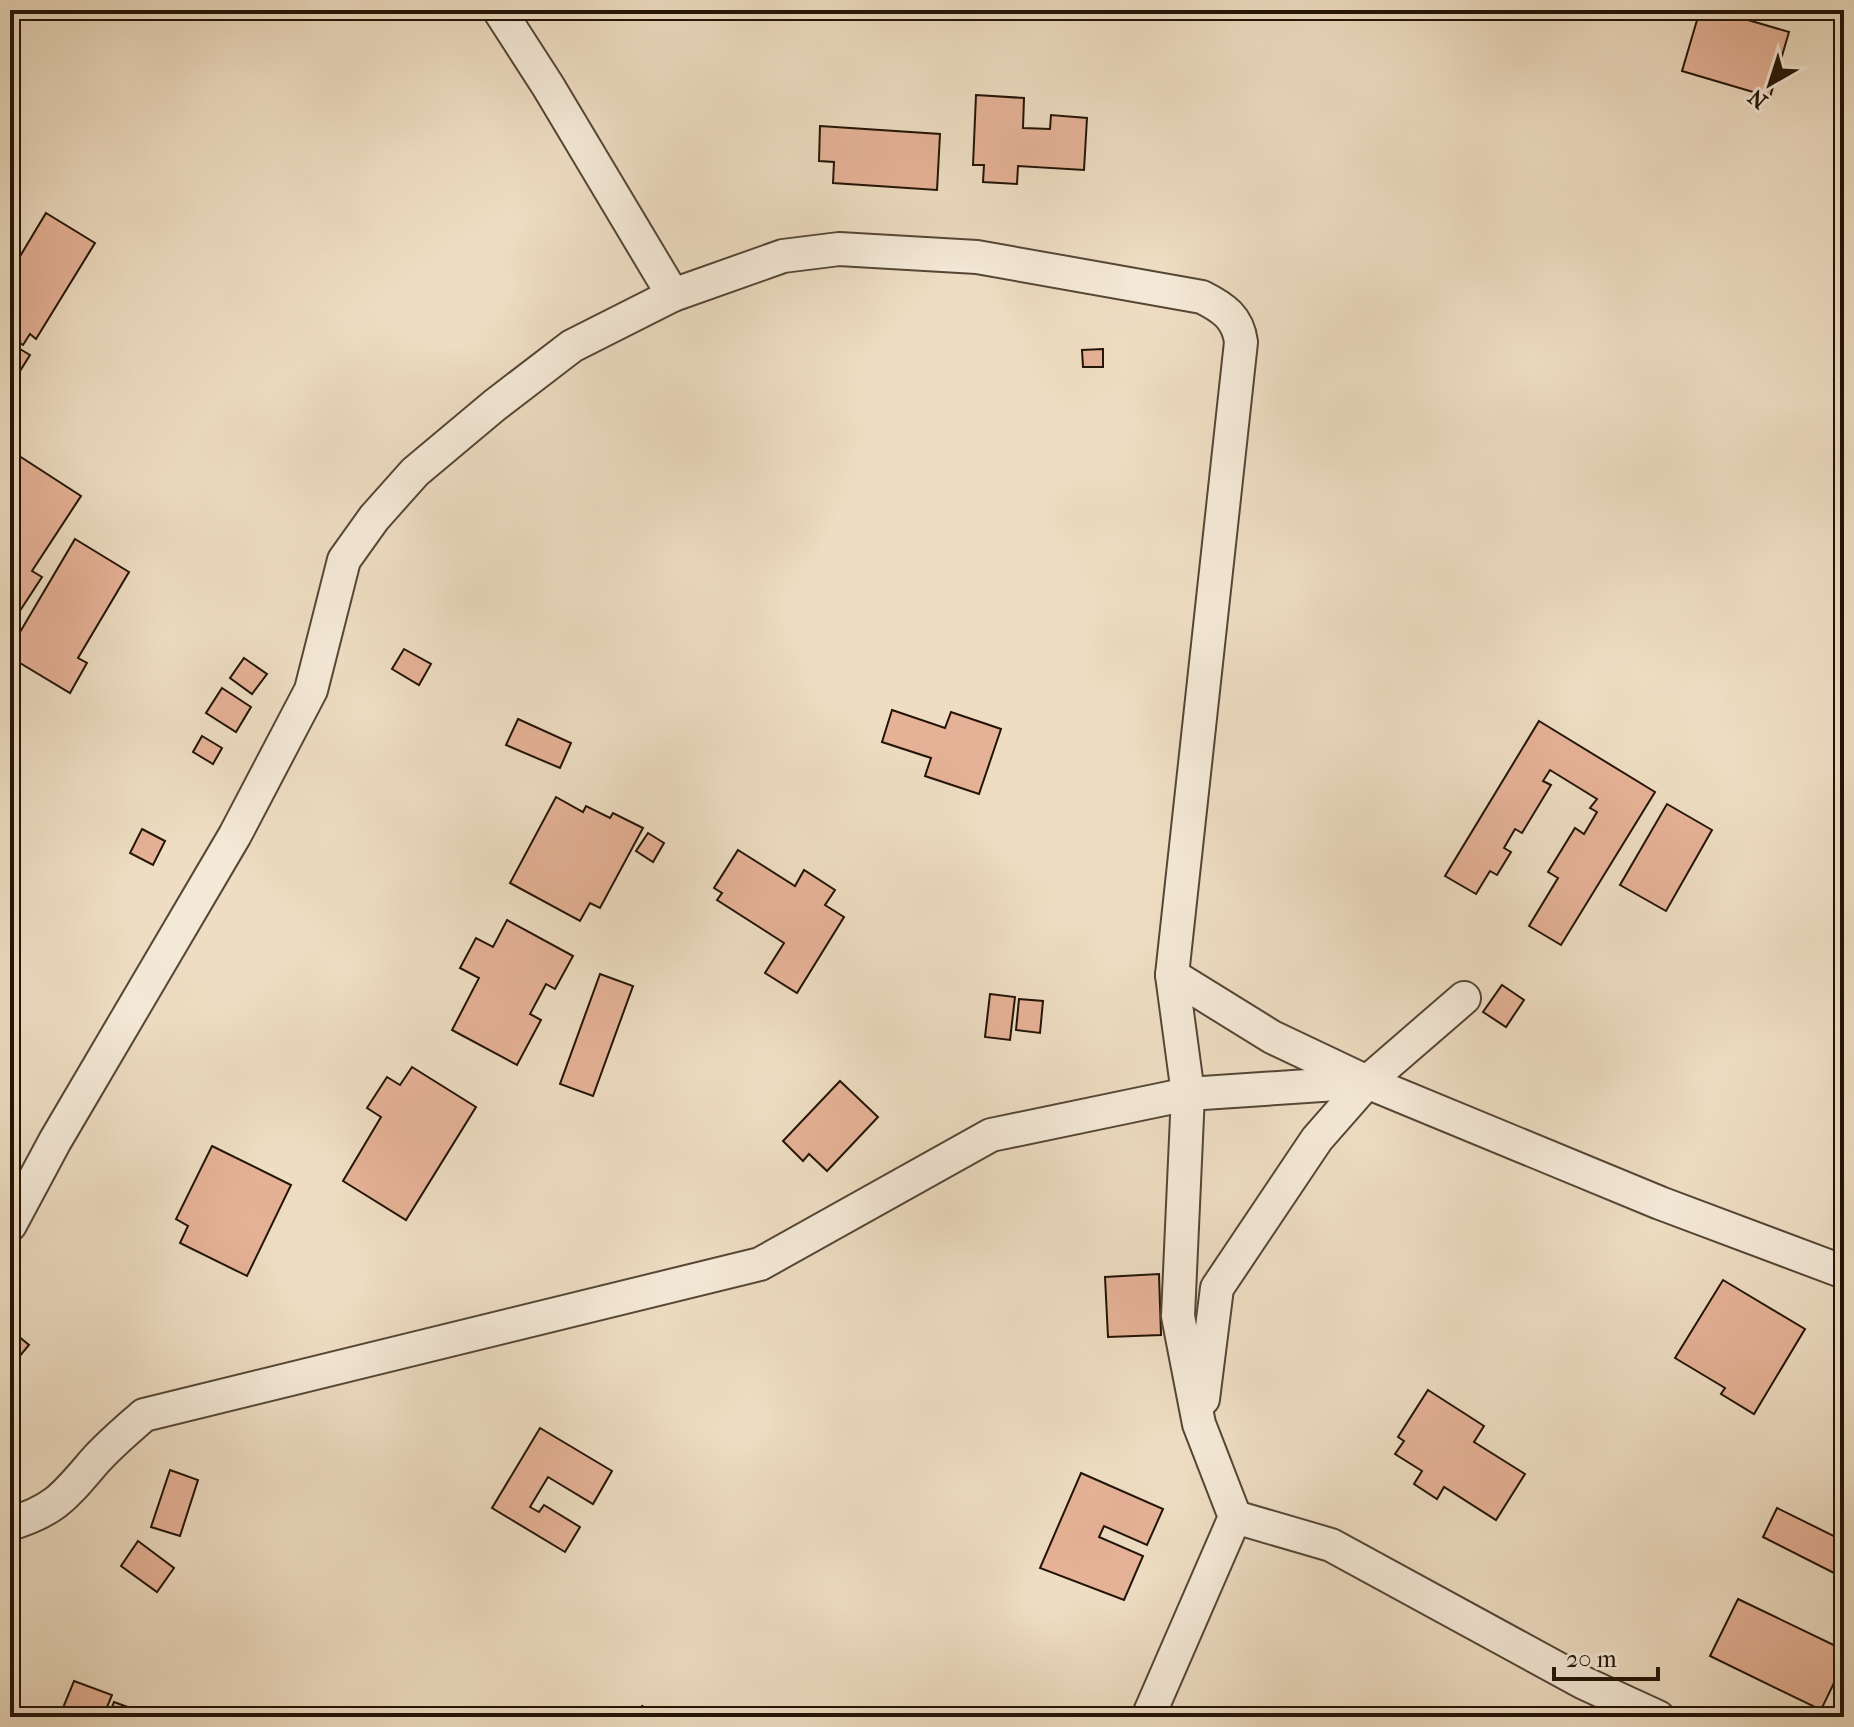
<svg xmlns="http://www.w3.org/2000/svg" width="1854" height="1727" font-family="'IM FELL French Canon',serif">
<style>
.building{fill:#e6b297;stroke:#221407;stroke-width:2}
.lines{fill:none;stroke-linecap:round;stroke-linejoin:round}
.minor-casing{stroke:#554636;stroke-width:36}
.minor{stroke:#f4e9d7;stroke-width:32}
</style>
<rect width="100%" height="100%" fill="#eeddc2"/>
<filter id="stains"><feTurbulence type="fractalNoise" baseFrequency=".0025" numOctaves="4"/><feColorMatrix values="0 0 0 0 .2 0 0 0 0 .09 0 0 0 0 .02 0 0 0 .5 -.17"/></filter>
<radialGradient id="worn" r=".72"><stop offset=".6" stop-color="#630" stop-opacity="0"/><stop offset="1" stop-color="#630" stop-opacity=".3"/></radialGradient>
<g class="building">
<path d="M1700,10H1714L1789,32L1770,97L1682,71Z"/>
<path d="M976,95L1024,98L1023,128L1050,129L1051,115L1087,118L1084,170L1018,166L1017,184L983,182L984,165H973Z"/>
<path d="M820,126L940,134L937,190L833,183L834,162L819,161Z"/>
<path d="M46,213L95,243L36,339L30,334L23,345L10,337V273Z"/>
<path d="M1844,295V313L1837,309Z"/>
<path d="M10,343L30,355L10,387Z"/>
<path d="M1103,349V367H1083L1082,350Z"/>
<path d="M1844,366V387L1834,379Z"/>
<path d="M10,450L81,496L32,571L42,577L10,626Z"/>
<path d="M75,539L129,572L78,658L87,663L70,693L10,657V649Z"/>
<path d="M404,649L431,664L419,685L392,669Z"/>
<path d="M244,658L267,674L252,694L230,678Z"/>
<path d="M222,688L251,707L236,732L206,713Z"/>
<path d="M892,710L945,728L951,712L1001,729L979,794L925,776L931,758L882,742Z"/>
<path d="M518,719L571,743L560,768L506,745Z"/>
<path d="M1539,721L1655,792L1561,945L1529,926L1558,878L1548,872L1575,828L1584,834L1597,812L1590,808L1597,799L1550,770L1543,781L1551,785L1522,833L1515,829L1504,848L1511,852L1497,875L1490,871L1476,894L1445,876Z"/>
<path d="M202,736L222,748L213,764L193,752Z"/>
<path d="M556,797L583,812L586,806L610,818L613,813L643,828L600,908L590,903L580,921L510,883Z"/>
<path d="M1667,804L1712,830L1666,911L1620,885Z"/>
<path d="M142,829L165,841L153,865L130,853Z"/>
<path d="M648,833L664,843L653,862L636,851Z"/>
<path d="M738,850L795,886L804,870L835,890L825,905L844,917L797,993L765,973L784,943L717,900L722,893L714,888Z"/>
<path d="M507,920L573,956L555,989L546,984L530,1014L541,1020L517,1065L452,1030L479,978L460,968L476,938L493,947Z"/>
<path d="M600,974L633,986L593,1096L560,1084Z"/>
<path d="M1502,985L1524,1000L1506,1027L1483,1012Z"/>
<path d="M990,994L1015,997L1010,1040L985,1037Z"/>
<path d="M1019,999L1043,1001L1040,1033L1016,1030Z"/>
<path d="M412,1067L476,1107L406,1220L343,1181L381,1117L367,1108L387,1077L400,1085Z"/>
<path d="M840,1081L878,1117L827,1171L809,1154L803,1161L783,1141Z"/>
<path d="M212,1146L291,1185L247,1276L180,1243L188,1226L176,1219Z"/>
<path d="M1159,1274L1161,1335L1108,1337L1105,1277Z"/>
<path d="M1723,1280L1805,1329L1754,1414L1721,1394L1725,1388L1675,1358Z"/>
<path d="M12,1331L29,1345L10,1368V1334Z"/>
<path d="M1428,1390L1484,1426L1474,1442L1525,1474L1496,1520L1444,1487L1437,1499L1414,1484L1422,1471L1395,1454L1404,1441L1398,1437Z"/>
<path d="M540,1428L612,1471L593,1504L548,1477L530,1507L539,1512L544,1505L580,1527L565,1552L492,1508Z"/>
<path d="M170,1470L198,1480L180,1536L151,1527Z"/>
<path d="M1081,1473L1163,1509L1147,1545L1104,1526L1099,1537L1143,1556L1124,1600L1040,1568Z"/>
<path d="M1777,1508L1844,1541V1578L1763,1537Z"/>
<path d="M138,1541L174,1568L157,1592L121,1566Z"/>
<path d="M1738,1599L1844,1650V1662L1821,1710L1710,1656Z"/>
<path d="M74,1681L112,1695L103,1717L60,1715Z"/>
<path d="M114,1702L155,1717H108Z"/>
<path d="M642,1706L662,1717H636Z"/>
</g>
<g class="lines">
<defs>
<g id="minor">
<path d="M499,10L548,86L673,295"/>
<path d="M1172,975L1272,1037L1367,1082L1464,998"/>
<path d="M10,1225L55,1141L235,835L311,690L344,560L374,518L415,472L495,405L572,346L673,295L783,256L839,249L977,257L1202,297C1224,308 1238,318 1241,342L1172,975L1188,1094L1178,1316L1199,1424L1235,1517L1148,1717"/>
<path d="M1203,1399L1217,1288L1317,1139L1367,1082L1660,1203L1844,1272"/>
<path d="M1235,1517L1331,1545L1584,1683L1658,1717"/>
<path d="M10,1524C55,1510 64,1497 94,1462C109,1445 127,1430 144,1415L760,1264L991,1135L1188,1094L1367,1082"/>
</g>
</defs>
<use href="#minor" class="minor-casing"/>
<use href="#minor" class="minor"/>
</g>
<rect width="1854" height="1727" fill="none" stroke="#eeddc2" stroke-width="40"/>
<rect x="12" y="12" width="1830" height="1703" fill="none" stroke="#221407" stroke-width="4"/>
<rect x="20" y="20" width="1814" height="1687" fill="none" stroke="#221407" stroke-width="2"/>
<g transform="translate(1770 84) rotate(219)" stroke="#f4e9d7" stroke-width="6" paint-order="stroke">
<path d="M0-6L14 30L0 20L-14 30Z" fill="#221407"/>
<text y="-12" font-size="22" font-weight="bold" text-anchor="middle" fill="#221407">N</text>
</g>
<path d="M1554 1667v12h104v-12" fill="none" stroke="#221407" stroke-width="4"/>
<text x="1566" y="1667" font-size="24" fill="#221407" stroke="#f4e9d7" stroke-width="6" paint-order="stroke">20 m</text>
<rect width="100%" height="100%" filter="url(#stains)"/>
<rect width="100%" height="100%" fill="url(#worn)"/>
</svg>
